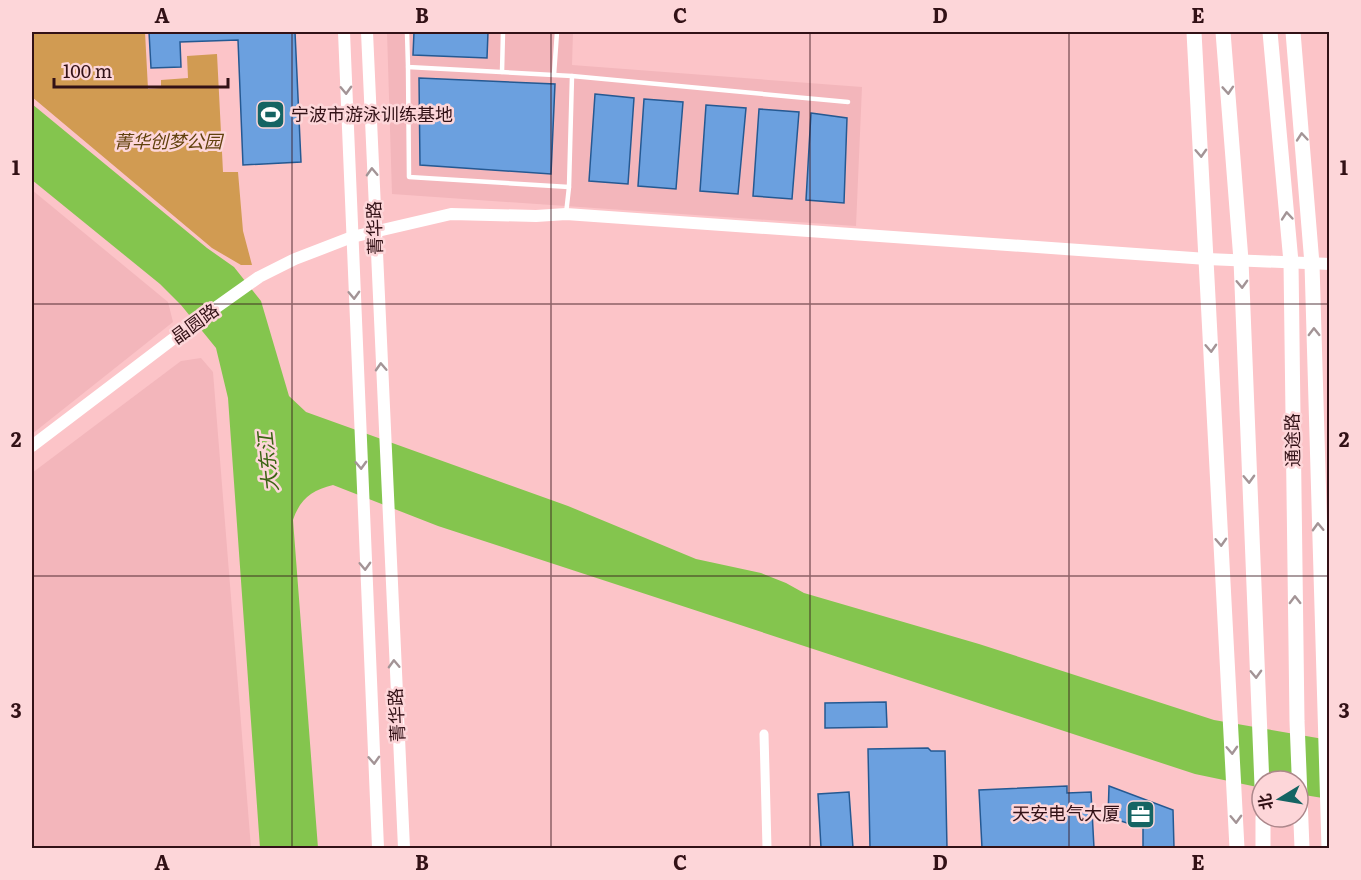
<svg xmlns="http://www.w3.org/2000/svg" width="1361" height="880" font-family="Literata,'Noto Sans SC',serif">
<style>
.built{fill:#f3b6bb}
.green{fill:#d19b52}
.water{fill:#84c54e}
.building{fill:#6ba0df;stroke:#255992;stroke-width:1.5}
.lines{fill:none;stroke-linecap:round;stroke-linejoin:round}
.service{stroke:#fff;stroke-width:4.5}
.minor{stroke:#fff;stroke-width:9}
.tertiary{stroke:#fff;stroke-width:12}
.primary{stroke:#fff;stroke-width:15}
.oneway{stroke:#a39496}
.grid{fill:none;stroke:#321116;stroke-width:1.5;stroke-opacity:0.55}
.labels{text-anchor:middle;stroke-width:5;stroke-linejoin:round;paint-order:stroke}
.poi-label{font-size:18px;fill:#321116;stroke:#fdd6d9;text-anchor:start}
.park-label{font-size:18px;font-style:italic;fill:#61410d;stroke:#fdd6d9}
.street-label{font-size:18px;fill:#321116;stroke:#fdd6d9}
.water-label{font-size:20px;font-style:italic;fill:#3b6413;stroke:#fdd6d9}
.neatline{fill:none;stroke:#321116;stroke-width:2}
.grid-label{font-size:20px;text-anchor:middle;font-weight:bold;fill:#321116}
</style>
<rect width="100%" height="100%" fill="#fcc4c8"/>
<g class="built">
<path d="M387,32H573L572,65L862,87L856,226L392,194Z"/>
<path d="M32,190L168,302L173,322L32,434Z"/>
<path d="M201,358L213,372L251,848H32V473L181,361Z"/>
</g>
<path class="green" d="M32,32H145L148,89L161,88V80L188,78L187,56L217,54L223,172H238L243,231L252,265H241L212,248L32,97Z"/>
<path class="water" d="M32,104L207,248L234,267L261,301L289,396L306,412L568,506L696,559L761,573L786,583L804,593L979,644L1214,720L1329,740V799L1298,794V781H1262V788L1195,774L438,526L333,485C312,490 300,499 293,520L318,848H260L228,398L216,348L181,305L160,284L32,180Z"/>
<g class="building">
<path d="M149,32H295L301,162L243,165L238,40L180,42L181,67L151,68Z"/>
<path d="M414,32H488L487,58L413,55Z"/>
<path d="M419,78L555,84L551,174L420,165Z"/>
<path d="M595,94L634,98L628,184L589,181Z"/>
<path d="M644,99L683,102L676,189L638,186Z"/>
<path d="M706,105L746,108L738,194L700,191Z"/>
<path d="M759,109L799,112L792,199L753,196Z"/>
<path d="M811,113L847,118L844,203L806,200Z"/>
<path d="M886,702L887,727L825,728V703Z"/>
<path d="M928,748L931,751H945L947,848H870L868,749Z"/>
<path d="M1067,786V793L1091,792L1094,848H982L979,790Z"/>
<path d="M1109,786L1173,810L1174,848H1143V828L1108,817Z"/>
<path d="M849,792L853,848H821L818,794Z"/>
</g>
<g class="lines">
<g class="service">
<path d="M407,32L408,67L572,76L848,102"/>
<path d="M408,67L409,177L569,187L572,76"/>
<path d="M502,72L503,32"/>
<path d="M554,75L557,32"/>
<path d="M566,214L569,187"/>
</g>
<path class="minor" d="M764,734L767,848"/>
<g class="tertiary">
<path d="M344,32L378,848"/>
<path d="M367,32L404,848"/>
<path d="M32,446L190,326L259,277L295,259L352,237L451,214L536,216L566,214L1207,259L1330,264"/>
</g>
<g class="primary">
<path d="M1194,32L1237,848"/>
<path d="M1223,32L1241,260L1262,786"/>
<path d="M1270,32L1291,262L1297,721L1302,848"/>
<path d="M1293,32L1312,264L1329,848"/>
<path d="M1263,817V848"/>
</g>
</g>
<defs><path id="oneway-chevron" d="M-2-3.5L2.5 0L-2 3.5" fill="none" stroke-width="1.6" stroke-linecap="round" stroke-linejoin="round" transform="scale(1.5)"/></defs>
<g class="oneway">
<use href="#oneway-chevron" transform="translate(346 90) rotate(88)"/>
<use href="#oneway-chevron" transform="translate(1228 90) rotate(86)"/>
<use href="#oneway-chevron" transform="translate(1302 137) rotate(-95)"/>
<use href="#oneway-chevron" transform="translate(1201 153) rotate(87)"/>
<use href="#oneway-chevron" transform="translate(372 172) rotate(-92)"/>
<use href="#oneway-chevron" transform="translate(1287 216) rotate(-95)"/>
<use href="#oneway-chevron" transform="translate(1242 284) rotate(88)"/>
<use href="#oneway-chevron" transform="translate(354 295) rotate(88)"/>
<use href="#oneway-chevron" transform="translate(1314 332) rotate(-91)"/>
<use href="#oneway-chevron" transform="translate(1211 348) rotate(87)"/>
<use href="#oneway-chevron" transform="translate(381 367) rotate(-93)"/>
<use href="#oneway-chevron" transform="translate(361 465) rotate(88)"/>
<use href="#oneway-chevron" transform="translate(1249 479) rotate(88)"/>
<use href="#oneway-chevron" transform="translate(1318 527) rotate(-92)"/>
<use href="#oneway-chevron" transform="translate(1221 542) rotate(87)"/>
<use href="#oneway-chevron" transform="translate(365 566) rotate(88)"/>
<use href="#oneway-chevron" transform="translate(1295 600) rotate(-91)"/>
<use href="#oneway-chevron" transform="translate(394 664) rotate(-92)"/>
<use href="#oneway-chevron" transform="translate(1256 674) rotate(88)"/>
<use href="#oneway-chevron" transform="translate(1232 750) rotate(87)"/>
<use href="#oneway-chevron" transform="translate(374 760) rotate(87)"/>
<use href="#oneway-chevron" transform="translate(1236 819) rotate(88)"/>
</g>
<path class="grid" d="M292,32V848M551,32V848M810,32V848M1069,32V848M32,304H1330M32,576H1330"/>
<defs>
<symbol id="stadium-square" viewBox="-11 -11 22 22"><rect x="-9" y="-9" width="18" height="18" rx="4" fill="#156463" stroke="#fdd6d9"/><path d="M0-5a6.5 5 0 1 0 0 10a6.5 5 0 1 0 0-10ZM-3.5-1.8h7v3.6h-7Z" fill="#fff"/></symbol>
<symbol id="office-square" viewBox="-11 -11 22 22"><rect x="-9" y="-9" width="18" height="18" rx="4" fill="#156463" stroke="#fdd6d9"/><path d="M-6-3h4V-5.5h4V-3h4V5H-6ZM-1-4.5V-3h2v-1.5ZM-6 0V1H6V0Z" fill="#fff"/></symbol>
</defs>
<g fill-rule="evenodd">
<use href="#stadium-square" x="254" y="98" width="33" height="33"/>
<use href="#office-square" x="1124" y="798" width="33" height="33"/>
</g>
<g class="labels">
<g class="poi-label">
<text x="291" y="121">宁波市游泳训练基地</text>
<text x="1120" y="820" text-anchor="end">天安电气大厦</text>
</g>
<g class="park-label">
<text x="168" y="148">菁华创梦公园</text>
</g>
<g class="street-label">
<text transform="translate(375 228) rotate(-92)" y="6">菁华路</text>
<text transform="translate(195 324) rotate(-36)" y="6">晶圆路</text>
<text transform="translate(1293 440) rotate(-91)" y="6">通途路</text>
<text transform="translate(397 715) rotate(-93)" y="6">菁华路</text>
</g>
<g class="water-label">
<text transform="translate(268 462) rotate(-96)" y="7">大东江</text>
</g>
</g>
<rect width="1361" height="880" fill="none" stroke="#fdd6d9" stroke-width="66"/>
<g transform="translate(1280 799) rotate(259)"><circle r="28" fill="#fdd6d9" stroke="#ac878b" stroke-width="1.5"/>
<path d="M0-4.5L10 22L0 15L-10 22Z" fill="#156463"/>
<text y="-9" font-size="16" font-weight="bold" text-anchor="middle" fill="#321116">北</text>
</g>
<path d="M54 78v9h174v-9" fill="none" stroke="#321116" stroke-width="3"/>
<text x="63" y="78" font-size="18" fill="#321116" stroke="#fdd6d9" stroke-width="4.5" paint-order="stroke">100 m</text>
<rect x="33" y="33" width="1295" height="814" class="neatline"/>
<g class="grid-label">
<text x="162" y="23">A</text>
<text x="422" y="23">B</text>
<text x="680" y="23">C</text>
<text x="940" y="23">D</text>
<text x="1198" y="23">E</text>
<text x="16" y="175">1</text>
<text x="1344" y="175">1</text>
<text x="16" y="447">2</text>
<text x="1344" y="447">2</text>
<text x="16" y="718">3</text>
<text x="1344" y="718">3</text>
<text x="162" y="870">A</text>
<text x="422" y="870">B</text>
<text x="680" y="870">C</text>
<text x="940" y="870">D</text>
<text x="1198" y="870">E</text>
</g>
</svg>
